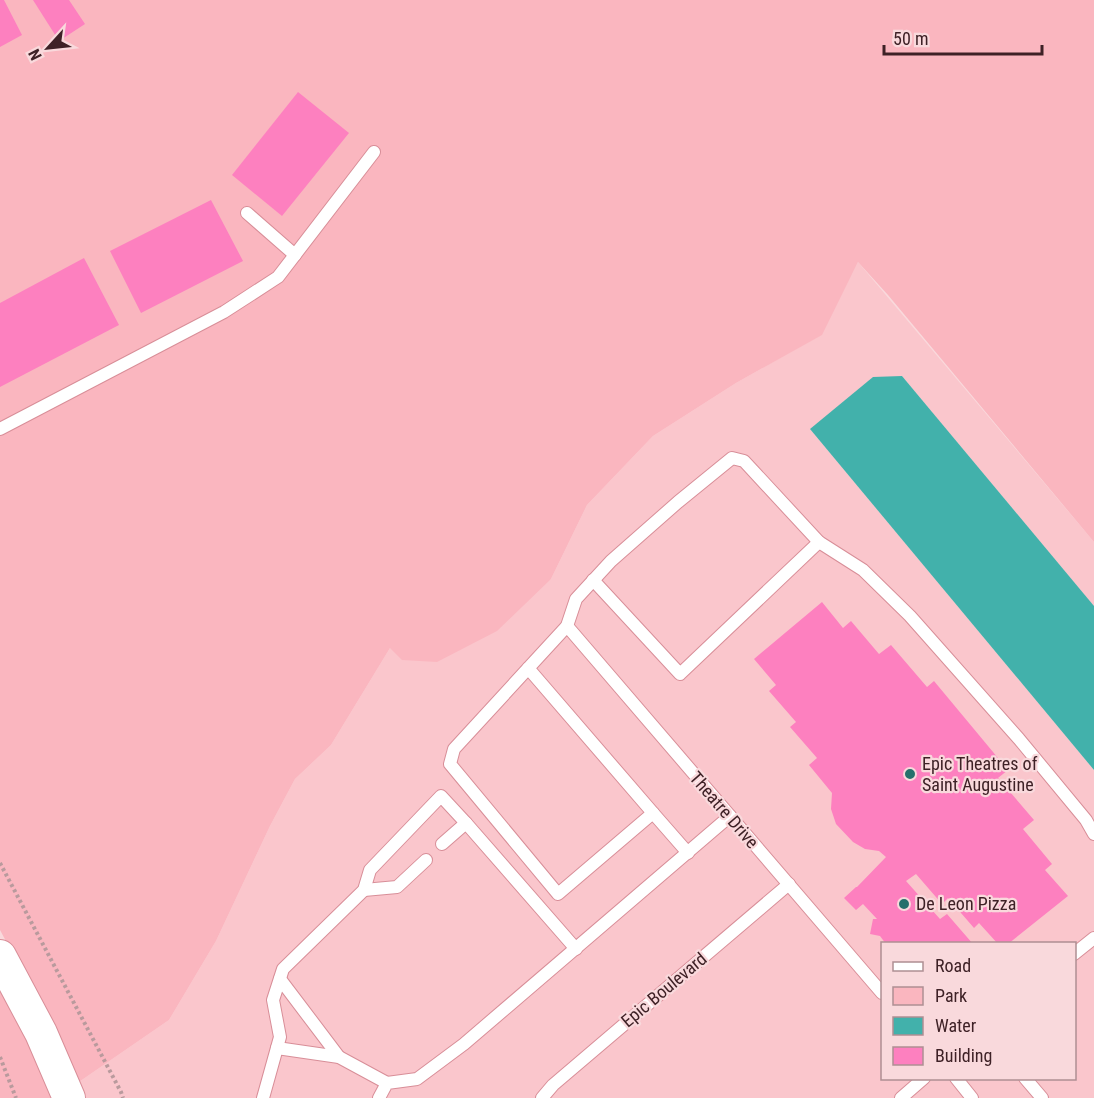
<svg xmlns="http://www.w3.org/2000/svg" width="1094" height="1098" font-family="'Roboto Condensed',sans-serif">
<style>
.built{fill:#fac6cc;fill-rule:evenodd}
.green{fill:#fab6bf}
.water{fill:#42b1ab}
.building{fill:#fd80bf}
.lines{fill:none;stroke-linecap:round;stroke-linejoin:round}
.service-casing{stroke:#d88e98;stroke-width:14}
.tertiary-casing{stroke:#d88e98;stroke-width:34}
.path{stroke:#b99a9d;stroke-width:4;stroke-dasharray:3 3;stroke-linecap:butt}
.service{stroke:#fff;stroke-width:12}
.tertiary{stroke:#fff;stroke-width:32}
.poi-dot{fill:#26706c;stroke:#f9d9dc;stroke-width:2}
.labels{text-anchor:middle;stroke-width:4.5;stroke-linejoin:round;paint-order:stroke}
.poi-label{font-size:18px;fill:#3e2126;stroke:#f9d9dc;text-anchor:start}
.street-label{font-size:18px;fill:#3e2126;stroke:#f9d9dc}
</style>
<rect width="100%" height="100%" fill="#f9d9dc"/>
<path class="built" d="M858,262L1094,542V606L902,376L810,429L1094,770V1098H82L76,1084L169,1020L216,941L270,826L295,779L331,745L390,648L551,579L587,505L653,436L736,383L821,335ZM882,944H1074V1078H882Z"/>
<g class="green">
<path d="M0,0H1094V542L888,295L858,262L822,335L736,383L653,436L587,505L551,579L497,631L437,662L402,660L390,648L331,745L295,779L270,826L216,941L169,1020L76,1084L52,1027L0,930Z"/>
<path d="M0,982L56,1098H0Z"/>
</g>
<path class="water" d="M902,376L1094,606V770L810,429L873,377Z"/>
<g class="building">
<path d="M0,0H4L22,35L0,47Z"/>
<path d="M33,0H69L85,24L59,41Z"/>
<path d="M298,92L349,133L282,216L232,175Z"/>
<path d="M211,200L243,261L141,313L110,251Z"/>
<path d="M84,258L119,325L0,387V303Z"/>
<path d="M822,602L843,628L851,621L879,654L891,645L927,687L934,681L1008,770L998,778L1034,820L1023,829L1052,864L1045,870L1068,896L1008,944H998L979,923L974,928L948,898L942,904L916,874L906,881L940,919L947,914L973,944H886L880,936L870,934L873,919H877L863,904L856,910L844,898L856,887H857L886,857L879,851L865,849L853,842L836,824L831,809L832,793L809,765L817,758L790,727L796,722L769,691L776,685L754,659Z"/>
</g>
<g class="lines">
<defs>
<g id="service">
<path d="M247,213L295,255"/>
<path d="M0,429L224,312L278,277L374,152"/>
<path d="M593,580L680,674L819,542"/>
<path d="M567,626L882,993"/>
<path d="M528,668L653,813L558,894L450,764L454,749L567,626L576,599L611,561L678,502L732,458L744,461L819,542L863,570L910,616L1019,739L1086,820L1094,834"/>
<path d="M653,813L688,853"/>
<path d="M442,844L466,823"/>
<path d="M364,890L397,887L426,860"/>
<path d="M1074,954L1094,938"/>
<path d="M280,979L339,1057"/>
<path d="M277,1048L339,1057L387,1083"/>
<path d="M956,1078L972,1098"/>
<path d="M1025,1078L1042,1098"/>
<path d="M263,1098L280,1037L273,1000L283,969L364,890L370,870L441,796L466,823L576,949"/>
<path d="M379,1098L387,1083L417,1079L464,1044L730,816"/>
<path d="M542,1098L553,1085L789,884"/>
<path d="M901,1098L924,1078"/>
</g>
<path id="tertiary" d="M0,956L41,1033L69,1098"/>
</defs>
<use href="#service" class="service-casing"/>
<use href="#tertiary" class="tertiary-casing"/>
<g class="path">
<path d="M0,863L121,1092L123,1098"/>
<path d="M0,1057L16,1098"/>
</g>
<use href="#service" class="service"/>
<use href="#tertiary" class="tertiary"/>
</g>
<g class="poi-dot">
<circle cx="910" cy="774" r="6"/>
<circle cx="904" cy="904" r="6"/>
</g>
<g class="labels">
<g class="poi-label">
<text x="922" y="770">Epic Theatres of<tspan x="922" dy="21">Saint Augustine</tspan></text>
<text x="916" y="910">De Leon Pizza</text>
</g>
<g class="street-label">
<text transform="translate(724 810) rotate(49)" y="6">Theatre Drive</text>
<text transform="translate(664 990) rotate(-40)" y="6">Epic Boulevard</text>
</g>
</g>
<rect x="881" y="942" width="195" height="138" fill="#f9d9dc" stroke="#ae8f93" stroke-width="1.5"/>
<rect x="893" y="962" width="30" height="9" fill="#ffffff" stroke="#ae8f93" stroke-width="1.5"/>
<text x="935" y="972" font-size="18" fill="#3e2126">Road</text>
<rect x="893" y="987" width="30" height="18" fill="#fab6bf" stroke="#ae8f93" stroke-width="1.5"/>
<text x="935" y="1002" font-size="18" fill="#3e2126">Park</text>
<rect x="893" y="1017" width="30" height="18" fill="#42b1ab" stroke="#ae8f93" stroke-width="1.5"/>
<text x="935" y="1032" font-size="18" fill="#3e2126">Water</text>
<rect x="893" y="1047" width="30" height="18" fill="#fd80bf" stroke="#ae8f93" stroke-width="1.5"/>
<text x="935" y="1062" font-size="18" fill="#3e2126">Building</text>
<g transform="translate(48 48) rotate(243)" stroke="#f9d9dc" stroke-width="4.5" paint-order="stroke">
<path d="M0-4.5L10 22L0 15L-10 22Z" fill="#3e2126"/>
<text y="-9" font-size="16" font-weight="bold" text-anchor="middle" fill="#3e2126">N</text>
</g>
<path d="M884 45v9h158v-9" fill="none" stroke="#3e2126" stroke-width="3"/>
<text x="893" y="45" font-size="18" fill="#3e2126" stroke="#f9d9dc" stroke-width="4.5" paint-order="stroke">50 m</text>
</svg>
